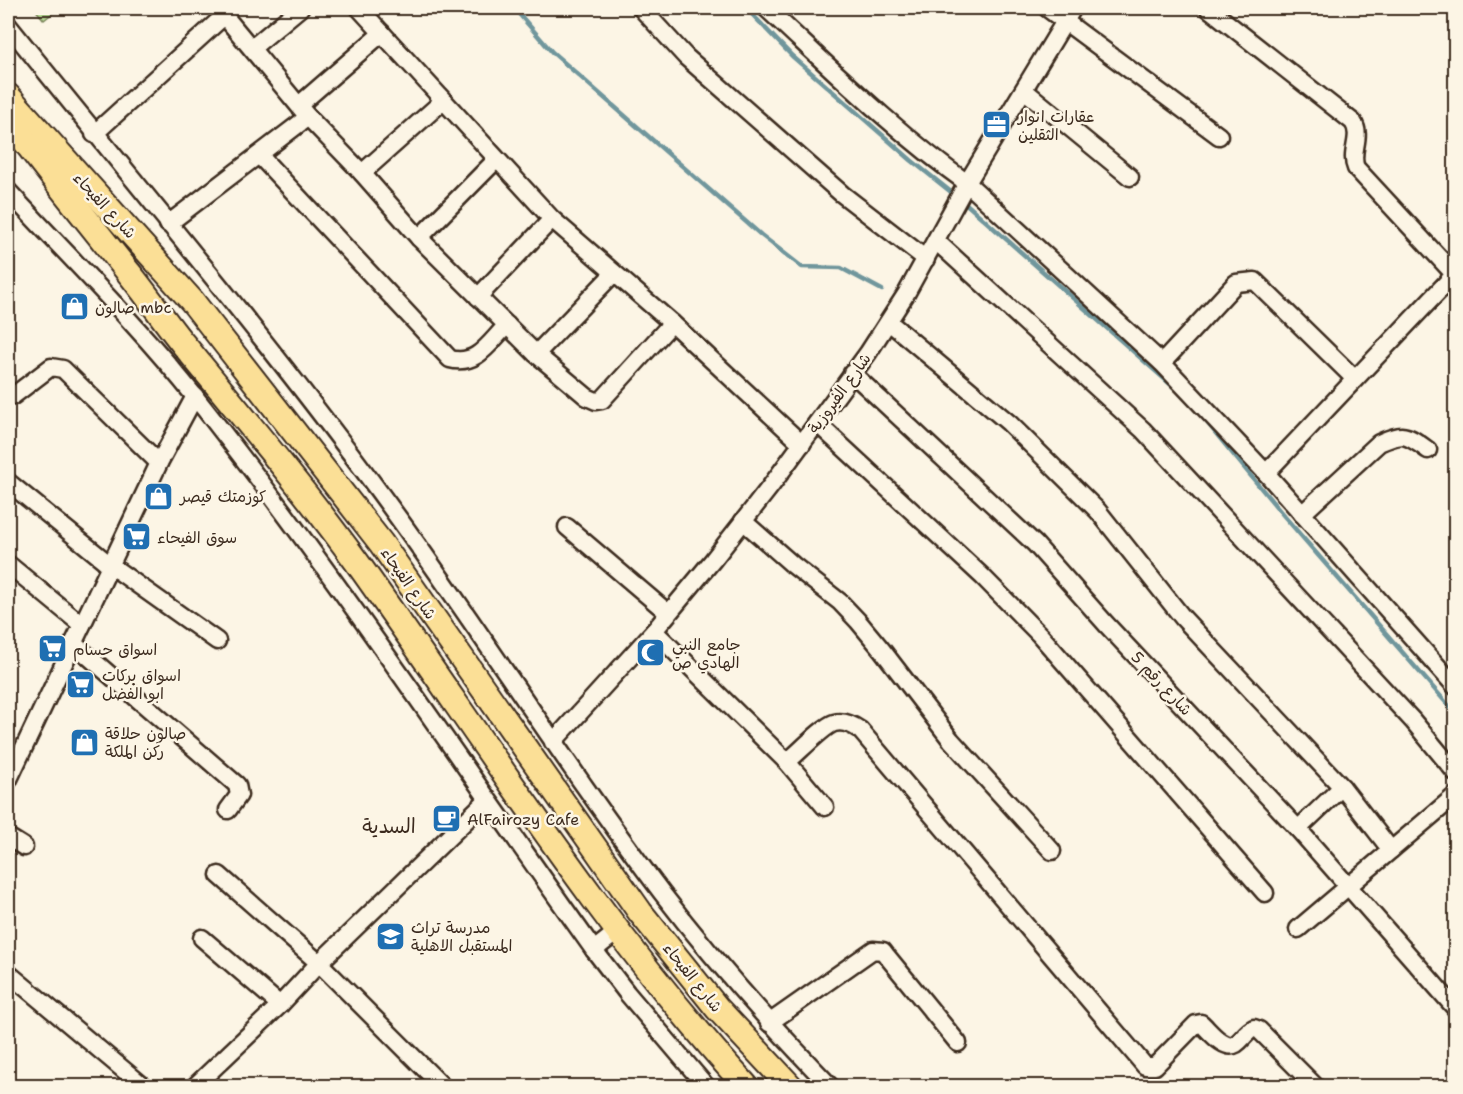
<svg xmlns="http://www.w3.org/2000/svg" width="1463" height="1094" font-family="'Shantell Sans','Playpen Sans Arabic',sans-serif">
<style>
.green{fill:#b8dd97;stroke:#7a845a;stroke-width:1.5}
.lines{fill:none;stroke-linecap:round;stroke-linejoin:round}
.stream{stroke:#6f969c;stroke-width:4.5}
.minor-casing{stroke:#3b2a1e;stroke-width:21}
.highway-casing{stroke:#3b2a1e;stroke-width:28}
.minor{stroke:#fcf5e5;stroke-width:16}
.highway{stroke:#fbdf96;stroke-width:24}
.labels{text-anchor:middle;stroke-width:5;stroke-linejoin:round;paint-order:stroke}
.poi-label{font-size:16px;fill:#3b2a1e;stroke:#fcf5e5;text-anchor:start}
.street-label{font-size:16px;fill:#3b2a1e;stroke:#fcf5e5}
.quarter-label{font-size:20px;fill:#3b2a1e;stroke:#fcf5e5}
</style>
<rect width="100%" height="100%" fill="#fcf5e5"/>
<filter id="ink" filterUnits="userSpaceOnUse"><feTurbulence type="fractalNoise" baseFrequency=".0167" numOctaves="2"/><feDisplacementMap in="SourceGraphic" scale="12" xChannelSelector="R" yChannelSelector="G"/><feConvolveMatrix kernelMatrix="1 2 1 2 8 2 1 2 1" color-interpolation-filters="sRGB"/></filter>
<g filter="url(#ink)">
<path class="green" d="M34,8H59L44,20Z"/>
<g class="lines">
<g class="stream">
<path d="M514,8L552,52L761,235L802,267L841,268L882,290"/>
<path d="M746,8L792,56L911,160L956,196"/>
<path d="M963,201L1177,390"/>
<path d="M1205,420L1284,516L1456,714"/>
</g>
<defs>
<g id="minor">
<path d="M218,8L308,117L362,173L419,238L536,354L587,397L596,401L602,400L672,323"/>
<path d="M359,8L552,219L672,323L802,444"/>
<path d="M641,8L686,57L842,194L926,259"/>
<path d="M766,8C831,68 894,131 967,183L1162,363L1266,473L1456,687"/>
<path d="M1047,8L1219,136"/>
<path d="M1208,8L1353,122C1363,137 1349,152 1356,168L1456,276"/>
<path d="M8,25C140,190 278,351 402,523C490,645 571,773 662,893C714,961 771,1025 830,1086"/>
<path d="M252,48L300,8"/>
<path d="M1024,90L1130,177"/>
<path d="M299,105L382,33"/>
<path d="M94,134L225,15"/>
<path d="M259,155L450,359C477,366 489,343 507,325"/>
<path d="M362,173L443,101"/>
<path d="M8,191C71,259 138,325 196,398C337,576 462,765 594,950L627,993L706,1086"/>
<path d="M168,224L308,117"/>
<path d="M419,238L496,160"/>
<path d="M936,241L1143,430L1413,721L1456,773"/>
<path d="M478,297L552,219"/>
<path d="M889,322L1009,423L1098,511L1183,618L1342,787L1391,850"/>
<path d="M536,354L614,273"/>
<path d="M1162,363L1236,283L1255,281L1355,379"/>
<path d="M852,373L1035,544L1106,624L1298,829L1456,1009"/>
<path d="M8,397L13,396L51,367L63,369L159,463"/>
<path d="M817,423L982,576L1040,635L1265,893"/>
<path d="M1266,473L1454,275"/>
<path d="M8,482L110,565L217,641"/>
<path d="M1302,514L1379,443C1404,432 1406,434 1428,450"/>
<path d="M743,521L793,565L840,602L858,621L882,650L951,740L1052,851"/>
<path d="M567,527L668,613"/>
<path d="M8,564L82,625"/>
<path d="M654,631L787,762L825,807"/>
<path d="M73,643L237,785L239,795L228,810"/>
<path d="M553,742L654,631L713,560L770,487L868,353L906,294L967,183L1073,8"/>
<path d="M787,762C797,754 824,726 834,723C844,720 853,725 860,730L1145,1066H1155L1196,1024L1201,1023C1209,1030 1224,1051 1236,1044C1243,1039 1246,1032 1254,1028L1259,1030L1315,1086"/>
<path d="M8,781L159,463L195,396"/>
<path d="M1298,829L1342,787"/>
<path d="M8,837L24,847"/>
<path d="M219,875L319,963L442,1086"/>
<path d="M1298,929L1456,795"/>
<path d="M202,938L280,1005"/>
<path d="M594,950L618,931"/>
<path d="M8,973L143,1086"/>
<path d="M769,1023L873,950L883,951L886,955L958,1043"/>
<path d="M195,1086L280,1005L319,963L487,800"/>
</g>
<g id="highway">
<path d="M8,96L192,301L381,543L640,912L717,1008L790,1086"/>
<path d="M8,119C47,171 88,221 129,273C148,296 165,322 184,345C242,416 302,487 356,561C483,738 599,925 746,1086"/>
</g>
</defs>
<use href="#minor" class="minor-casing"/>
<use href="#highway" class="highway-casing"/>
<use href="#minor" class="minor"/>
<use href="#highway" class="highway"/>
</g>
</g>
<defs>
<symbol id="office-square" viewBox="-11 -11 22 22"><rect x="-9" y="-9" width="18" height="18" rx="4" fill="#1f6fb2" stroke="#fcf5e5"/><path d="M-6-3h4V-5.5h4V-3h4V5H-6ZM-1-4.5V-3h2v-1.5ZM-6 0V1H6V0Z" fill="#fff"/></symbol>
<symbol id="shop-square" viewBox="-11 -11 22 22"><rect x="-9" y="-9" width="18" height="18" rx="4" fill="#1f6fb2" stroke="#fcf5e5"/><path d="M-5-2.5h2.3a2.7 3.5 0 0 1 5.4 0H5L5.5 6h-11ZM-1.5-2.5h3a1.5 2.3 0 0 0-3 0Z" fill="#fff"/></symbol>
<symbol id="supermarket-square" viewBox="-11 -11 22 22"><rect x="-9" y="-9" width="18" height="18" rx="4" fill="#1f6fb2" stroke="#fcf5e5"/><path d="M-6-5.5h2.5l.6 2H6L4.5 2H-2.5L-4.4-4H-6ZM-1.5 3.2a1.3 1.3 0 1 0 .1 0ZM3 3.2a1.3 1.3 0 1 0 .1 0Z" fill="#fff"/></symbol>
<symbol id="mosque-square" viewBox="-11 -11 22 22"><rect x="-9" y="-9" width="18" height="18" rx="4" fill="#1f6fb2" stroke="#fcf5e5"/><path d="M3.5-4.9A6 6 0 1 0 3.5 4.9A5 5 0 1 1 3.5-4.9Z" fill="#fff"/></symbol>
<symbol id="cafe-square" viewBox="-11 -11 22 22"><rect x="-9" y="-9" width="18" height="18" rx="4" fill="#1f6fb2" stroke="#fcf5e5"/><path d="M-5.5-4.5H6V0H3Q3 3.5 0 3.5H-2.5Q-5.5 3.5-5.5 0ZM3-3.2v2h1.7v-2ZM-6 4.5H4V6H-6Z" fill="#fff"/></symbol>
<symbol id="school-square" viewBox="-11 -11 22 22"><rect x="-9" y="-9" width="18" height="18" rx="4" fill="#1f6fb2" stroke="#fcf5e5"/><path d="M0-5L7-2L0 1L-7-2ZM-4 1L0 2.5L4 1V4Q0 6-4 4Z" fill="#fff"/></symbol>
</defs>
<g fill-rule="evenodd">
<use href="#office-square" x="980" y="108" width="33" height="33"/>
<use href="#shop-square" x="58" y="290" width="33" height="33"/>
<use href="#shop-square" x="142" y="480" width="33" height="33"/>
<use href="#supermarket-square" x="120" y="520" width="33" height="33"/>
<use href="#supermarket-square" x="36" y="632" width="33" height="33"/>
<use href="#mosque-square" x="634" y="636" width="33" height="33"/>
<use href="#supermarket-square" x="64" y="668" width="33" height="33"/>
<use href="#shop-square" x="68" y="726" width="33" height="33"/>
<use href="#cafe-square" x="430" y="802" width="33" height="33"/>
<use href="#school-square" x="374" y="920" width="33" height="33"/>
</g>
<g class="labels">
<g class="poi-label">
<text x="1018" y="122">عقارات انوار<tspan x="1018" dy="18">الثقلين</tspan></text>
<text x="95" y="313">صالون mbc</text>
<text x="180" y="502">كوزمتك قيصر</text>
<text x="157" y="543">سوق الفيحاء</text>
<text x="672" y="650">جامع النبي<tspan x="672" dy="18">الهادي ص</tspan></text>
<text x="73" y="655">اسواق حسام</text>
<text x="102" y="681">اسواق بركات<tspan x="102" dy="18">ابو الفضل</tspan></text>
<text x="105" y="739">صالون حلاقة<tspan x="105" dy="18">ركن الملكة</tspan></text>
<text x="467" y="825">AlFairozy Cafe</text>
<text x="411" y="933">مدرسة تراث<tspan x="411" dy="18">المستقبل الاهلية</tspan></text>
</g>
<g class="street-label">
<text transform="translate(105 205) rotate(47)" y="6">شارع الفيحاء</text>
<text transform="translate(839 393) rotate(-54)" y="6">شارع الفيروزية</text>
<text transform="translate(409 583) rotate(55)" y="6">شارع الفيحاء</text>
<text transform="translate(1162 683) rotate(47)" y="6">شارع رقم 5</text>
<text transform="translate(693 977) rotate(51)" y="6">شارع الفيحاء</text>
</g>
<g class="quarter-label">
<text x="389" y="833">السدية</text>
</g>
</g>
<rect width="1463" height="1094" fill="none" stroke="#fcf5e5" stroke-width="30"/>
<rect x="15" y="15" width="1433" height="1064" fill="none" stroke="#3b2a1e" stroke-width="2" filter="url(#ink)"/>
</svg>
